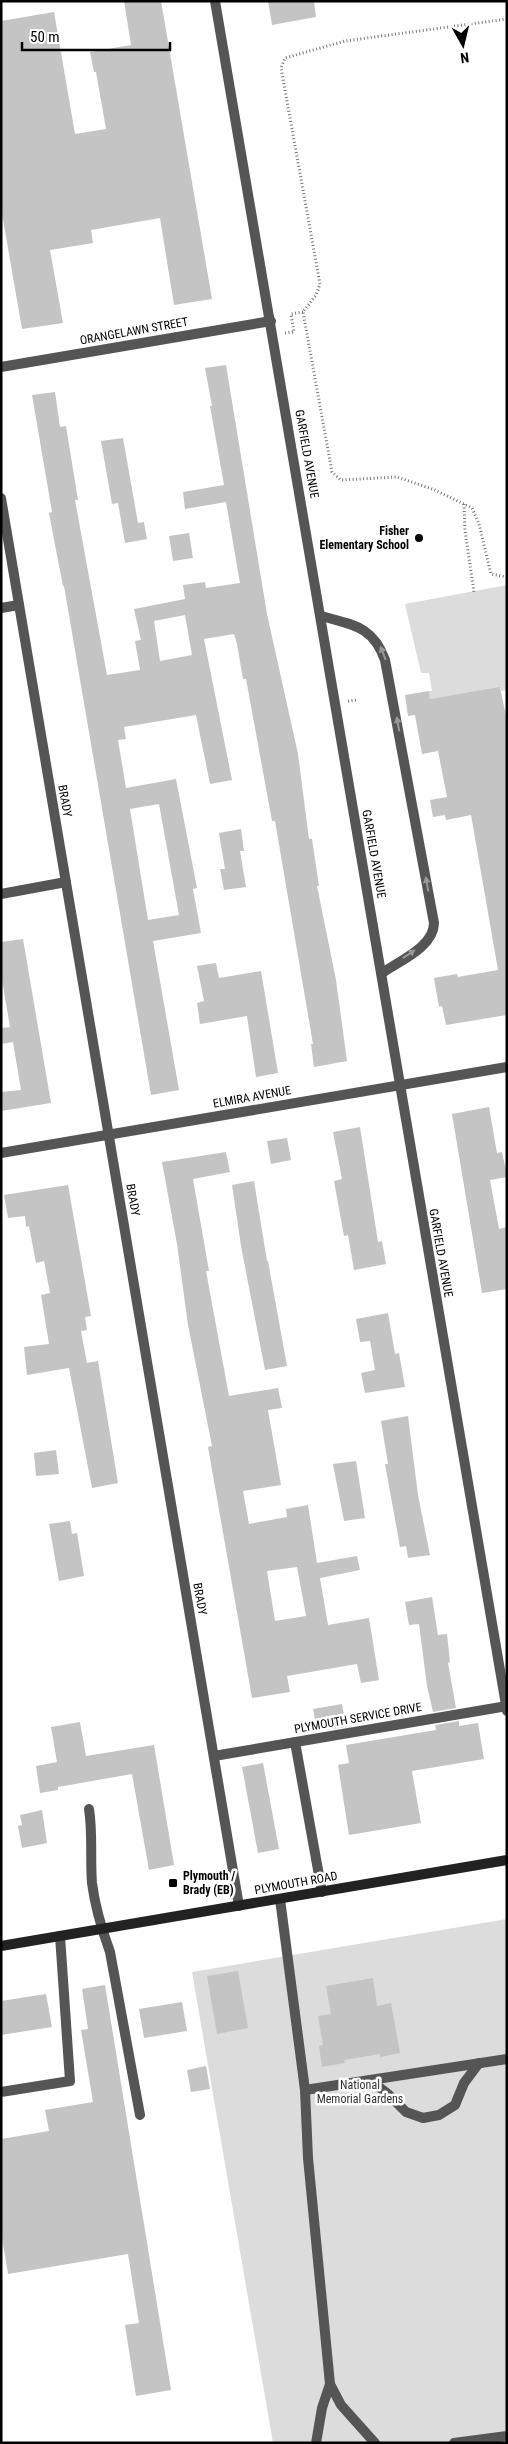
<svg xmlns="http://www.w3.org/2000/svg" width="508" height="2444" font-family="'Roboto Condensed',sans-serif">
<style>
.green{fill:#dcdcdc}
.building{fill:#c4c4c4;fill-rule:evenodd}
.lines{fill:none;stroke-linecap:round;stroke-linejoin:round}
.path{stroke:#777;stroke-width:3;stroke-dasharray:1 2.5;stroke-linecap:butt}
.lane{stroke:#555;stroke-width:10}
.street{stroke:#555;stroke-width:10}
.secondary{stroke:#222;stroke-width:10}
.oneway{fill:#999}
.poi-dot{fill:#000;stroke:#fff;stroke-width:2}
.labels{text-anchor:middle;stroke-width:5;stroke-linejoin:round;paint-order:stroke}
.street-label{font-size:12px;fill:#000;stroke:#fff}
.poi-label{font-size:12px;font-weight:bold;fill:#000;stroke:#fff;text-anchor:end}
.park-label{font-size:12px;fill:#333;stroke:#fff}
</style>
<rect width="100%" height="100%" fill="#fff"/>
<g class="green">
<path d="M507,585V690L501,691V688L430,699L429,691H432L429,673H421L405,604Z"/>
<path d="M507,1919V2443H273L192,1972Z"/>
</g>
<g class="building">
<path d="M124,1H161L212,299L174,305L160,218L91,230L93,243L50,250L63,323L22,329L1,208V21L54,12L75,134L106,129L96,72H94L90,52L131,45Z"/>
<path d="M268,1H314L316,17L272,25Z"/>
<path d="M226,365L267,614L298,754L309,839H312L319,886H317L336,980L347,1061L314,1067L311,1044H313L275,821H272L246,679H243L237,644L234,634L204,639L232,780L210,784L196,715L124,727L126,739L118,740L126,788L176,779L197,888L193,889L201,933L153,941L179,1090L151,1095L64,586H63L55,545L49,513L52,512L32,395L55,392L60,427L66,426L78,500H75L107,675L140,670L135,641L141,640L134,609L185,599L183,585L205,582L206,588L240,583L226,502L185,509L183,492L224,485L210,406H212L205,368ZM185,615L192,655L160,661L154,621ZM159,804L179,915L148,920L130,809Z"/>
<path d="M123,438L138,523L144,522L147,539L125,543L118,503L112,504L101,441Z"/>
<path d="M189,533L193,558L173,561L169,536Z"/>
<path d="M500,687L507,721V1015L446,1025L442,1006L439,1007L434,978L457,974L458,977L498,970L471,815L446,820L445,815L433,817L430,800L447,797L438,751L422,754L415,715L408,716L405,695L429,691L430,699Z"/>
<path d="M241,829L244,851H240L246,887L224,890L220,869H225L219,833Z"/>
<path d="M23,939L51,1103L1,1111V1092L21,1090L13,1042L1,1044V1028L10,1027L1,974V942Z"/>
<path d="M216,963L219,978L261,971L278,1073L256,1077L247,1016L200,1024L197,1003L204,1001L197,966Z"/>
<path d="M489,1107L497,1153L502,1152L507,1175V1177L490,1180L499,1229L507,1227V1289L482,1293L452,1114Z"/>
<path d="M360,1127L378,1242L382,1241L386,1264L354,1270L348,1235L344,1236L334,1181L342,1179L333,1132Z"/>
<path d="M287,1138L291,1160L271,1164L267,1141Z"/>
<path d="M226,1152L230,1172L193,1179L209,1271H206L229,1396L278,1388L282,1408L268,1410L281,1485L243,1491L249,1524L287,1517L286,1509L308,1505L317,1563L357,1556L360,1570L320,1578L328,1625L369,1618L379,1680L361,1683L357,1664L287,1676L290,1692L252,1698L208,1447L212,1446L188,1325L177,1244L162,1162ZM297,1567L306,1616L275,1621L267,1571Z"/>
<path d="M254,1181L267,1261H268L287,1366L265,1370L241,1246L232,1185Z"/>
<path d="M68,1185L91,1316L85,1317L87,1330L81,1331L87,1363L98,1361L118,1483L92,1488L69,1368L27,1375L24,1347L49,1344L41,1295L50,1293L44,1261L36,1263L29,1226L26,1227L25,1216L8,1218L4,1195Z"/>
<path d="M388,1313L395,1354L399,1353L405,1387L365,1393L361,1373L375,1370L370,1341L360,1342L356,1319Z"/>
<path d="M408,1416L418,1495L430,1555L408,1558L406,1546L400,1547L385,1464H388L381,1421Z"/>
<path d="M56,1450L59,1474L36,1476L34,1453Z"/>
<path d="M356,1461L365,1518L344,1521L333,1464Z"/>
<path d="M70,1521L72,1534L77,1533L84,1576L59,1581L49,1524Z"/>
<path d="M432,1597L438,1635L447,1634L450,1662L448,1663L456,1708L433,1712L427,1686L419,1624L409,1625L405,1602Z"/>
<path d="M342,1704L346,1727L317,1731L313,1709Z"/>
<path d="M459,1721V1726L478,1723L484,1759L412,1771L421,1823L349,1835L338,1765L349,1763L346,1745L436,1730L435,1725Z"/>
<path d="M80,1722L86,1756L154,1745L174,1865L149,1870L132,1774L58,1787V1790L40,1793L36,1766L57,1762L51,1727Z"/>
<path d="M263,1763L279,1849L258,1853L242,1767Z"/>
<path d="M42,1810L47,1843L22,1848L18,1826L22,1825L20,1815Z"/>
<path d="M238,1971L248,2028L217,2034L207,1976Z"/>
<path d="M373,1978L377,2006L391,2003L400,2053L380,2057V2054L344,2060L345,2063L322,2067L319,2046L323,2045L318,2016L331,2014L326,1986Z"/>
<path d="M105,1985L171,2390L136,2396L125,2325L139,2323L128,2254L8,2274L1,2232V2139L49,2131L45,2110L93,2102L81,2030L88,2029L82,1989Z"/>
<path d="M46,1994L52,2027L1,2035V2001Z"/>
<path d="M182,2002L187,2031L144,2038L139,2009Z"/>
<path d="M206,2066L210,2089L191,2092L187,2070Z"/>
</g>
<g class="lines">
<g class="path">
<path d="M507,19L345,41L285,58L281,68L320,284L316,295L303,312L332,472L341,480L397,477L435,490L472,508L479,524L491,574L507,577"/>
<path d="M285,333L294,332L291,314L303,312"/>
<path d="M464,504L465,531L474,592"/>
<path d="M348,701L357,700"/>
</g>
<g class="lane">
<path d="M321,616C353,625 373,626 385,660L434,923C434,947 399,961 382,973"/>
<path d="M295,1742L322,1892"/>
<path d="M214,1756L507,1706"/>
<path d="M89,1809C93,1834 90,1859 92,1883C95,1907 102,1930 110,1952L140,2115"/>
<path d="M280,1899L305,2090L308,2158L330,2384L322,2408L316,2443"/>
<path d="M370,2080L389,2095L406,2112L423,2118L439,2115L455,2105L464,2083L479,2063"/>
<path d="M305,2090L507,2059"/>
<path d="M1,2092L70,2081L60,1936"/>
<path d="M330,2384L341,2405L375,2443"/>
<path d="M454,2443L507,2436"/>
</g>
<g class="street">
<path d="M215,1L507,1711"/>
<path d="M1,367L271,321"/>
<path d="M1,498L239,1906"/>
<path d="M1,608L19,605"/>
<path d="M1,894L66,882"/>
<path d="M1,1153L507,1067"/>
</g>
<path class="secondary" d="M1,1946L507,1860"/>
</g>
<defs><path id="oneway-solid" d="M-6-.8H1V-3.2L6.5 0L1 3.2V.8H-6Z" transform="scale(1.25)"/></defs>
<g class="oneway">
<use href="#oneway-solid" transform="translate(383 653) rotate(-111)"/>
<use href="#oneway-solid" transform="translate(398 724) rotate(-100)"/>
<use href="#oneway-solid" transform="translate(427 884) rotate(-100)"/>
<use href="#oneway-solid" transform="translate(409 954) rotate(-34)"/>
</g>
<g class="poi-dot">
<circle cx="419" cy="538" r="5"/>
<rect x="168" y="1878" width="10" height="10" rx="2.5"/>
</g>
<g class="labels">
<g class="street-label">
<text transform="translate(134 331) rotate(-10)" y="4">ORANGELAWN STREET</text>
<text transform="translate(307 454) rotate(80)" y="4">GARFIELD AVENUE</text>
<text transform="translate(65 801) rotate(80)" y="4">BRADY</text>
<text transform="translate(374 854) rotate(80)" y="4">GARFIELD AVENUE</text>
<text transform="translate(252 1097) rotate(-10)" y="4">ELMIRA AVENUE</text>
<text transform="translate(133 1200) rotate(80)" y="4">BRADY</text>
<text transform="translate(441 1253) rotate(80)" y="4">GARFIELD AVENUE</text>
<text transform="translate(200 1599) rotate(80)" y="4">BRADY</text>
<text transform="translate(358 1718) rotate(-10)" y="4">PLYMOUTH SERVICE DRIVE</text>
<text transform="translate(296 1883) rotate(-10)" y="4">PLYMOUTH ROAD</text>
</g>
<g class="poi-label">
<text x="409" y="535">Fisher<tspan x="409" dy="14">Elementary School</tspan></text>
<text x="183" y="1880" text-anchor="start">Plymouth /<tspan x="183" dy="14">Brady (EB)</tspan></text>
</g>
<g class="park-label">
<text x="360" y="2089">National<tspan x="360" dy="14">Memorial Gardens</tspan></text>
</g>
</g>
<rect width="508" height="2444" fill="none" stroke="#000000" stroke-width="5"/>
<g transform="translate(463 45) rotate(172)" stroke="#ffffff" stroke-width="4" paint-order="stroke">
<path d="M0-4L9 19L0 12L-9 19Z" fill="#000000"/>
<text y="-8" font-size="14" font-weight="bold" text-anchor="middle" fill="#000000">N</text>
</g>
<path d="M22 42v8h148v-8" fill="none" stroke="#000000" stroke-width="2.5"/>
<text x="30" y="42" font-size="15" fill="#000000" stroke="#ffffff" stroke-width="4" paint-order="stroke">50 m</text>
</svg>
